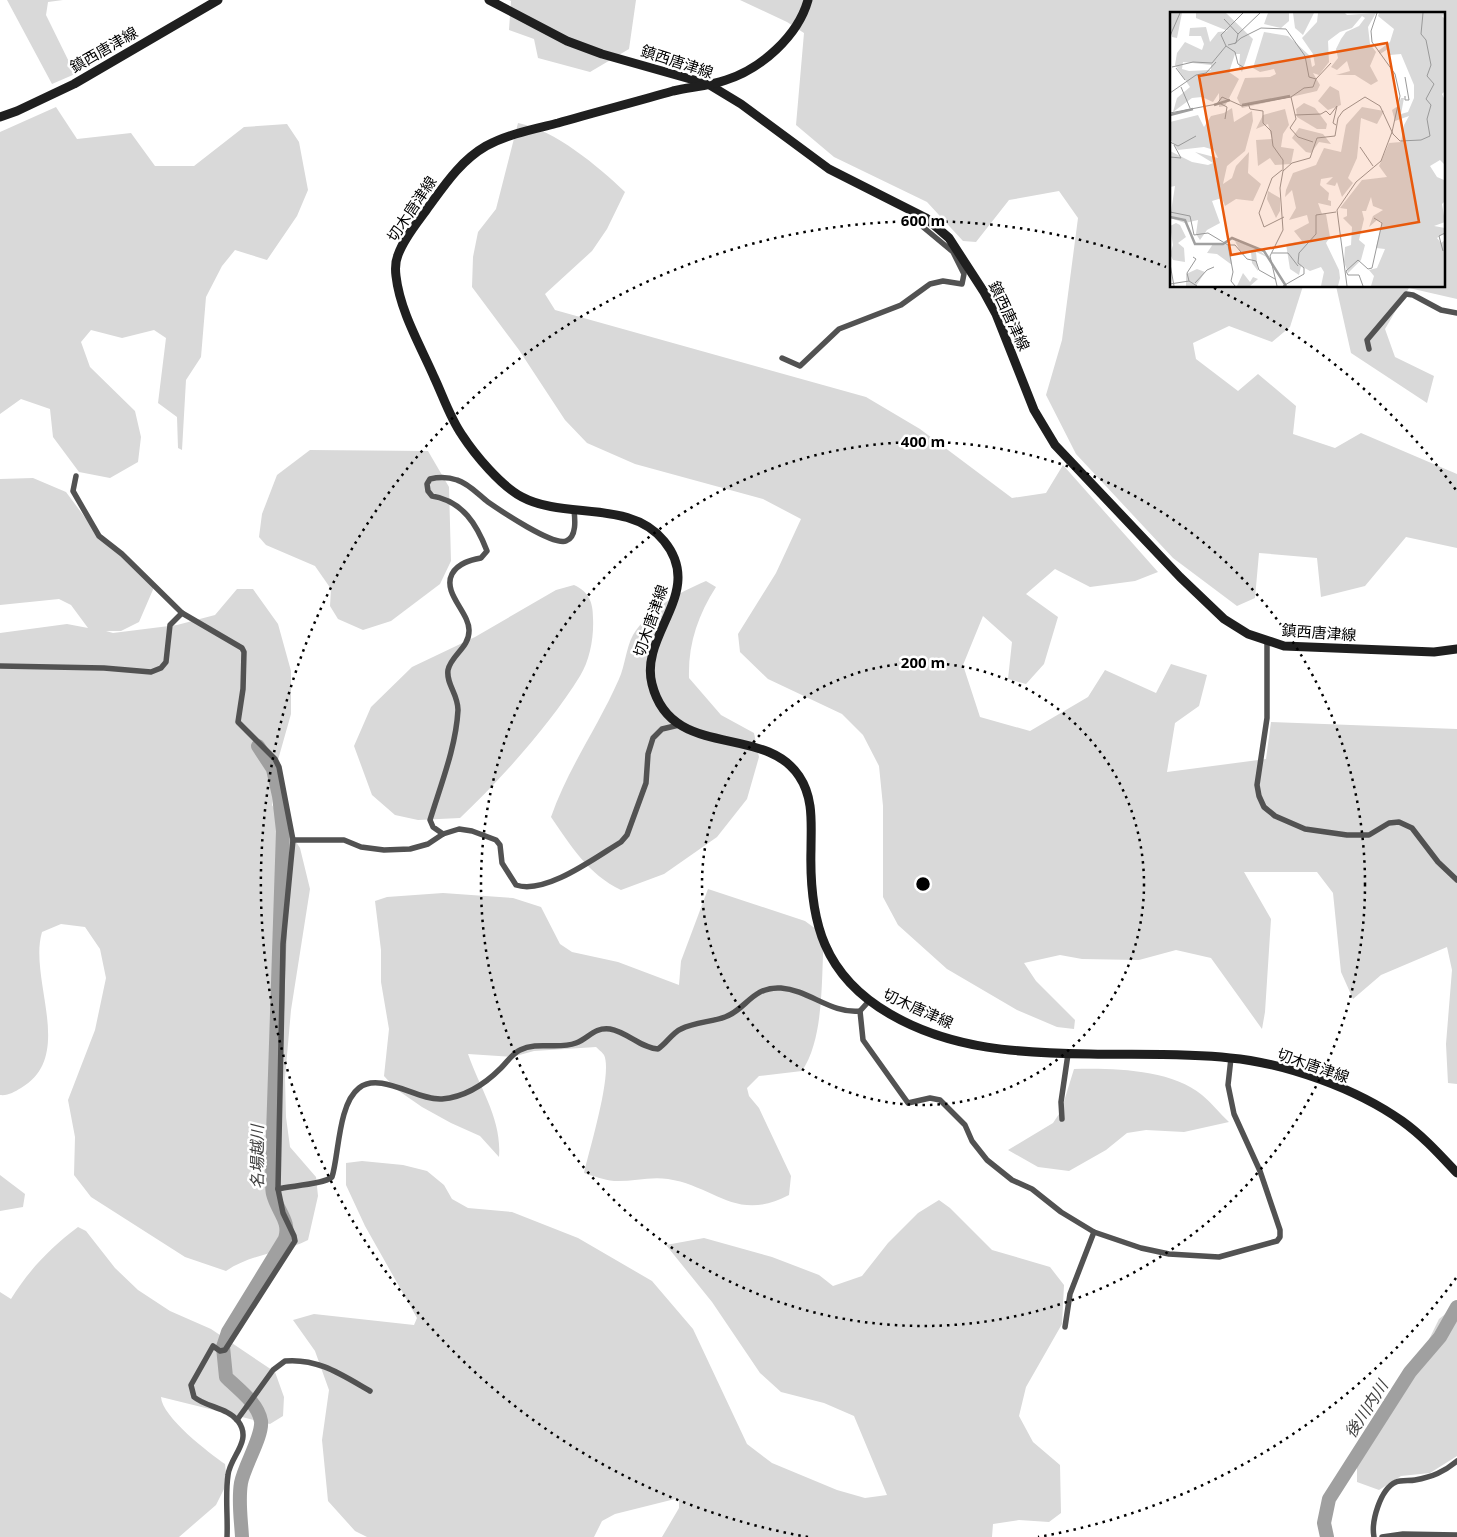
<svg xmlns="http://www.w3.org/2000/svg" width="1457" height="1537" font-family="'Open Sans','Noto Sans JP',sans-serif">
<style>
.green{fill:#d9d9d9}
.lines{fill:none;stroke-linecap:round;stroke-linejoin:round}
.river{stroke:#a0a0a0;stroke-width:14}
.street{stroke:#525252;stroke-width:5.5}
.secondary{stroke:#1f1f1f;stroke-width:9}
.ring{fill:none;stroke:#000;stroke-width:2.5;stroke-dasharray:2.5 5}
.labels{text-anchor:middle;stroke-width:5;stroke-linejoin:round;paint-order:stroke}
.street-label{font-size:15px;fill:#000;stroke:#fff}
.water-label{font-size:16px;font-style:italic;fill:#414141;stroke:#fff}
.inset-river{fill:none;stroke:#a0a0a0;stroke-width:2.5}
.inset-road{fill:none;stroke:#999;stroke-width:1}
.view{fill:#e8590c;fill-opacity:0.15;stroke:#e8590c;stroke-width:2.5}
.inset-edge{fill:none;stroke:#000;stroke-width:2.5}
.centre{fill:#000;stroke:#fff;stroke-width:2.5}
.ring-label{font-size:15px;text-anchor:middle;font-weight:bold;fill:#000;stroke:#fff;stroke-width:5;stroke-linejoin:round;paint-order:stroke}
</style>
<rect width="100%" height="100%" fill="#fff"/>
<g class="green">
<path d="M7,0H63L48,2L46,15L75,74L52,84Z"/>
<path d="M509,0H636L629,49L590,72L538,58L534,39L509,30L511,1Z"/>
<path d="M740,0H1457V299L1409,288L1385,329L1395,357L1434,376L1427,403L1351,353L1336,286H1443V14H1171V286H1303L1290,327L1272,342L1229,326L1193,343L1196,359L1238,391L1258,374L1296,406L1293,434L1335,448L1361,433L1457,474V548L1406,537L1365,586L1321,597L1317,558L1259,553L1255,598L1237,606L1173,558L1076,454L1046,395L1062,340L1078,218L1059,191L1009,200L976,242L963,241L927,202L834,157L796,125L804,33L787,22Z"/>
<path d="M56,107L77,139L131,133L155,166H194L244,127L287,124L299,142L308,190L297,216L267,260L235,250L222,266L206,297L201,357L186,380L182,450L178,448L177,417L158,403L166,338L154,330L122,338L91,330L81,342L90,367L135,411L141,437L138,462L110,478L79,472L53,437L50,409L21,399L0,414V132Z"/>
<path d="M518,123C555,130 598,166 625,192L607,229L592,251L545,294L555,310L866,397L920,429L1012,498L1046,493L1063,465L1158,572L1135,581L1090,587L1055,569L1026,594L1058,617L1044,664L1026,684L1008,679L1012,642L983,616L963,665L980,717L1030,731L1088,697L1105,670L1156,693L1171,664L1207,675L1199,706L1175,723L1167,772L1266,759L1271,722L1457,729V1084L1448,1083L1446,1044L1452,970L1447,947L1381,975L1353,999L1341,972L1333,893L1317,872H1244L1271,919L1265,1012L1262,1029L1211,958L1176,950L1139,960L1082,959L1060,955L1024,963L1036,981L1075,1020L1074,1029L1057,1027L1017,1010L947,969L898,925L883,897V806L879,766L863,735L842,714L768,679L740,652L738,634L776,573L801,519L763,499L635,464L587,443L565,420L519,350L472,287L473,257L478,232L496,209Z"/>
<path d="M310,450L428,451L449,487L451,561L440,584L391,621L363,630L338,619L330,606L331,589L315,566L266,545L259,537L262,514L277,475Z"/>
<path d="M33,478L66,492L101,539L155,585L139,622L121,631H106L113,633L177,625L215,615L237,589H253L278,624L291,671V714L276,767L272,805L300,848L310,889L291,1010L285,1078L286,1117L290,1147L316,1177L318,1196L308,1240C280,1254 253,1253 226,1271L185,1257L91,1197L74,1175L75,1137L68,1100L95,1030L106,978L100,949L85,927L61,924L42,932C28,979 76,1056 21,1088C14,1092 8,1096 0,1095V633L67,624L88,628L71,605L59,599L0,605V479Z"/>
<path d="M706,581L716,587C698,615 688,644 689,678L721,715L754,733L759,757L747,799L717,837L664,874L621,890C589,875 570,845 551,817C568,768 598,727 619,679C625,666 626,648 633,635C649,609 678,593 706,581Z"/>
<path d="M574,585C589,592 593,602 593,618C594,637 590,660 580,676C549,726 502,778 460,818L418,820L395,815L372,795L354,746L371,707L412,667L475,637L556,590Z"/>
<path d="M708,889L805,921L824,935C821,976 825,1037 802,1071L759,1076L747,1088L749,1096L759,1108L791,1176L789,1195C736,1223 715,1186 668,1179C650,1176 631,1182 614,1181C604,1180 593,1176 584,1173C589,1151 613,1073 604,1055C603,1053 598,1049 596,1047L534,1051L512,1057L468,1054C480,1089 502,1119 499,1157L480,1136L451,1123L422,1107L396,1089L384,1076L389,1029L381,982V950L375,901L387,897L443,893L513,898L541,907L560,944L572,952L618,962L679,985L681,961Z"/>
<path d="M1074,1069C1112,1068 1171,1069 1202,1095C1212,1103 1220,1114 1229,1122L1184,1132L1146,1130L1127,1133L1106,1150L1069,1171L1038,1167L1008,1150L1053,1123L1061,1111Z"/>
<path d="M362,1161L403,1165L427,1171L444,1185L452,1199L468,1208L512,1212L578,1238L652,1281L693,1329L747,1444L772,1463L837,1490L865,1498L887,1495L854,1416L824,1403L781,1392L760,1373L712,1302L666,1245L704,1238L772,1257L819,1275L833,1286L862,1276L888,1243L918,1213L939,1200L950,1208L992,1250L1050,1267L1064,1285L1062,1324L1026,1387L1019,1416L1033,1442L1060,1465L1061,1513L1049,1522L1019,1520L993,1524L992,1537H662L679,1508V1498L615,1514L602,1521L594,1537H367L355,1531L328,1501L322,1440L329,1390L315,1351L293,1320L314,1314L414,1325L417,1318L365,1226L346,1185V1163Z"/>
<path d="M0,1175L25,1194L23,1207L0,1211Z"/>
<path d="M78,1227L86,1231L115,1268L138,1290L170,1311L211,1329L275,1372L284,1397L283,1416L270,1424L161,1397C162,1417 209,1453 225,1464L227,1483L216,1505L179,1537H0V1292L11,1299C29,1270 50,1248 78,1227Z"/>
<path d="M1457,1305V1456L1430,1473L1401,1476L1379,1490L1357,1482V1463L1399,1401L1439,1319Z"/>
</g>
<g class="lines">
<g class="river">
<path d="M242,1537C241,1519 238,1501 241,1483C244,1466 263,1436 261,1421C258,1403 238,1389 226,1377L223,1347L228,1332L285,1239C291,1221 277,1211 273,1194C271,1185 273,1174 272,1165L283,831L279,796L273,769L258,746"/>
<path d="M1327,1537L1324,1523L1329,1499L1410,1372L1440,1337L1457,1307"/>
</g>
<g class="street">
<path d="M1369,349L1367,340L1406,294L1413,295L1441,310L1457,313"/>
<path d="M782,358L800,366L839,329L901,305L930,284L943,281L962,284L964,274L953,252L923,227L926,218"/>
<path d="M76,476L73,491L99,536L122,554L182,613"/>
<path d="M1267,642V718L1257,785L1259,796L1264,807L1275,816L1305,829L1347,835H1369L1389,823L1399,822L1412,828L1438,862L1457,880"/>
<path d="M0,666L104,668L151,672L161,668L166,662L170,625L182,613L242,648L244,652L243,689L238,722L275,759L279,767L293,840L283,944L278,1189L283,1213L294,1236L295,1241L225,1350L220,1351L213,1346L191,1385L194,1397C206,1407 228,1408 238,1421C253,1441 230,1456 228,1475C225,1495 228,1517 227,1537"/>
<path d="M443,834L433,827L430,820C441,784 456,747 458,710C458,694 446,684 448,670C451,655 469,648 469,631C470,613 442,593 452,574C458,563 471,560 481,558L487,551C477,525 463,501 432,496L428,491L427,484L430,479C439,477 448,477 457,480C468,483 479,495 488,502C501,511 553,546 566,541C577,537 575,519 574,510"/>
<path d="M293,840H344L361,847L384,850L410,849L428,844L443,834L459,829L472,831L496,840L500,845L502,863L516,885C546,895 596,857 621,842L627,835L646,783L648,754L653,738L662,729L679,725"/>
<path d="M860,1011L863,1040L908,1103L930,1098L940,1100L965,1125L972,1141L987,1160L1012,1180L1032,1189L1061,1212L1094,1232L1141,1248L1169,1254L1219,1257L1277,1241L1280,1237V1230L1260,1171L1234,1114L1228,1085L1231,1058"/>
<path d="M1062,1119L1061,1102L1068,1054"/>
<path d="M278,1189C290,1186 325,1184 332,1177C339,1155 338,1104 359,1088C380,1071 418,1101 442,1099C466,1097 485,1084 501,1068C507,1062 513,1053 520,1050C538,1041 558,1050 576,1043C589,1038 594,1027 610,1029C627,1032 641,1048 658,1049C667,1043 672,1033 681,1029C694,1022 712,1022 725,1017C746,1010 752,986 781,988C809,990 831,1014 860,1011L869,1001"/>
<path d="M1065,1327L1070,1294L1094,1232"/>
<path d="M237,1420L273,1370L285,1361C318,1358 342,1375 370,1391"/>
<path d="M1374,1537C1371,1522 1380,1489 1396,1482C1401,1480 1410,1481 1415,1480C1432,1477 1444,1472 1457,1461"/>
<path d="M1382,1537L1403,1534L1457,1535"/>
</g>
<g class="secondary">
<path d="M489,0L567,41L602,54L708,84L741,104L829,169L926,218L949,238L984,292L996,314L1034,410L1055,445L1180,577L1224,619L1248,634L1284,646L1434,652L1457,649"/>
<path d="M808,0C798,36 761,69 726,80C709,86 690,87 673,91C635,102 596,112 558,123C534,129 508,134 486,146C460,161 444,186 427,209C417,223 404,238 398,255C395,262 395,268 396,276C400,311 420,345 434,377C443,396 450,418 462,435C475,455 501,486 522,497C565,520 630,499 664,541C706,592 639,634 652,684C671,761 764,723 799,776C814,798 811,824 811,849C809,922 824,976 890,1014C952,1050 1020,1053 1090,1054C1136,1055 1184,1053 1230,1058C1286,1063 1357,1089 1402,1121C1423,1136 1440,1155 1457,1173"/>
<path d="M0,117L17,111L74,84L218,0"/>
</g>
</g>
<g class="ring">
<circle cx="923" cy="884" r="221"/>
<circle cx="923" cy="884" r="442"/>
<path d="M1456 1278A663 663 0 0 1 1038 1537M808 1537A663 663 0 1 1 1166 267M1214 288A663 663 0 0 1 1456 490"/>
</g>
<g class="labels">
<g class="street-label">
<text transform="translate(104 50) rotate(-30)" y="5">鎮西唐津線</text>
<text transform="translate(677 62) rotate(18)" y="5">鎮西唐津線</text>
<text transform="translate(412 209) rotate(-56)" y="5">切木唐津線</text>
<text transform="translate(1009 316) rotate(65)" y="5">鎮西唐津線</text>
<text transform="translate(651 621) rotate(-71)" y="5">切木唐津線</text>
<text transform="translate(1319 633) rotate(4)" y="5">鎮西唐津線</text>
<text transform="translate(918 1009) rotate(24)" y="5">切木唐津線</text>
<text transform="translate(1313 1066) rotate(19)" y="5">切木唐津線</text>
</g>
<g class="water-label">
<text transform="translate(257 1157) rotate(-90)" y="6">名場越川</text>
<text transform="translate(1366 1409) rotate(-57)" y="6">後川内川</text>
</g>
</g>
<g transform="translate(1170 12)">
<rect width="275" height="275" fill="#fff"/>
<path d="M0,1H12L7,26L2,25L0,19ZM26,1H56L83,27L72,60L69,56L70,42H65L59,60L69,67L55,94L49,95V81L43,90L32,85L22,86L3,100L7,86L20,75L5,53L7,41L15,30L32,38L34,32L31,24H19L20,16L36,15L40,30L48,20L58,19L26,6ZM13,50L41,53V58L19,59L12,57ZM98,1H119V9L111,16L94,12ZM123,1H144L133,23L125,16ZM148,1H175L177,3L206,1L198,15L200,32L206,40L200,54L208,69L201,73L185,63H166L180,59L177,49L167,58L161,55L168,46L166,37L171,27L176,20L189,14L195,6L192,4L182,16L170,20L158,29L159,50L149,63L143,61L150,73L147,79L72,96L67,86L75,66L100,65L106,62L104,57L90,60L83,56L94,20L118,24L140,44L142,55L145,53L143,42L132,26L147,10ZM209,1H275L272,4L275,7V79L272,82L275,88V153L270,148L260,154L267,165L274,168L275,174V189L272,192L275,210L264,214L275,216V226L273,222L267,226L271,231L275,228V274H201L204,264L199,258L207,256L215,237L206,236L212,210L207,208L199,215L203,204L213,198L203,194L201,185L196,199H192L194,207L189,228L195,233L191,248L178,261L174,250L175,235L181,233L182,215L173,206L177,204V197L170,196L192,168L217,165L209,154L219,131L231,130L234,113L239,104L225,109L222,98L228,94L231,86H234L231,102L238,100L244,86V73L231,42L220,43L218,37L210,42L208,39L220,30L224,17L208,4ZM160,74L169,79L171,93L158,98L148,89ZM134,91L145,96L157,112L156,117H147L127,105L126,97ZM192,95L214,99L207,112L191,106L187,146L178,166L183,171L172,185L167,170L165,174L156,172L163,165L151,167L150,173L159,181L158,188L161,189V194L148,191L152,202H156L160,225L156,231L169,258L170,266L168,274H151L154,260L151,255L140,259L131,254L129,263L120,257L116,232L132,229L124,219L139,211L137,203L119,208L126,196L122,178L115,185L116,178L123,161L146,153L154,136L171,140L176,113ZM62,96L64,110L82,99L83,109L75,139L57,154L53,172L62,166L66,154L79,140L78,161L91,172L83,189L66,187L55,194L52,186L42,189L50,211L37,218L30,228L26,222L28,208L15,211L0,206L5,174L0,175V139L22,150L38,153L43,151L25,140L48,146L44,138L34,135L8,138L0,127V110L28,103L34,115L41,104L54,101ZM115,97L119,113L113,122L111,135L124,137L121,152L105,153L100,146L88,154L86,128L102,127L98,112L86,117L93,103ZM129,116L153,122L161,132L149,130L141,141L136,140L122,126ZM98,179L110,186V199L106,206L97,187ZM6,211L10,213L16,225L8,231L14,236L15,250L3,248L0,242L3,233L0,214ZM65,229L87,236L97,245L86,240L88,259L82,251L81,240L72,243ZM56,231L60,237L62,253L47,242L37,241L43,232ZM27,257L35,260L26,274H16V262ZM73,261L80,270L83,265L88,267L80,274H67Z" fill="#d9d9d9" fill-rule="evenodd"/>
<path class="inset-river" d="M44,93L60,88M72,93L120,84M0,103L23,97M0,205L15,208L25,232H53L62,226L94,239L116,274"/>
<path class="inset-road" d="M54,7L68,22M0,24L10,1M58,33L66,31L68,22L90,1M2,55L23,50L42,51L56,34M73,55L68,52L65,40L56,34L51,23L73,1M6,56L15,68M235,65L239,88H235V84M146,67L161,51M11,75L20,96M0,81L26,63L36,61L46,50M121,85L126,107L120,116L128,125L143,130M49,91L57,95L55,107M78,91L80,97L93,99V111L101,119L103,134L113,148V159M0,101L47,92L52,85L72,94L121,85L134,76L143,75L146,67L139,65L135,44L116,17L91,16L71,26L64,32M125,103L151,102L156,99L160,103L167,94L163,111L166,113M0,130L8,134L26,124M190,135L203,154M0,145L11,146L4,133M112,158L102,166L89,201L94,215L114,205M0,200L20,204L24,223L38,221L58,233L63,260L61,269L65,274M58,233H65L77,247L86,249L89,258L105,267M273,239L269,224L275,221M102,241H118L128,254M0,252L4,274M19,269L17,261L26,247L23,245M25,271L37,258L44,255M0,272L19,269L27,274M107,274L100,244L113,218L110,176L113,159L122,151L140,146L147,126L165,124L168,106L173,99L195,85L210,94L223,122L230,129L251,128L260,124L257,107L261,93L256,87L264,72L257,64L261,53L256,28L251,22L253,1M113,274L134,262V256L128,251L129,241L146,222V203L166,200M177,274L167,198L186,170L211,149L222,120L230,84L225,62L202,30L201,19L207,1M193,274L189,263H178L176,259L188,248L198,257L202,256L212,211L204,206"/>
<path class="view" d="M217,31L249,210L61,243L29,64Z"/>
<rect width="275" height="275" class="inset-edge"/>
</g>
<circle cx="923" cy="884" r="8" class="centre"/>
<g class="ring-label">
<text x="923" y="226">600 m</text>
<text x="923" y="447">400 m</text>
<text x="923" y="668">200 m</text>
</g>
</svg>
